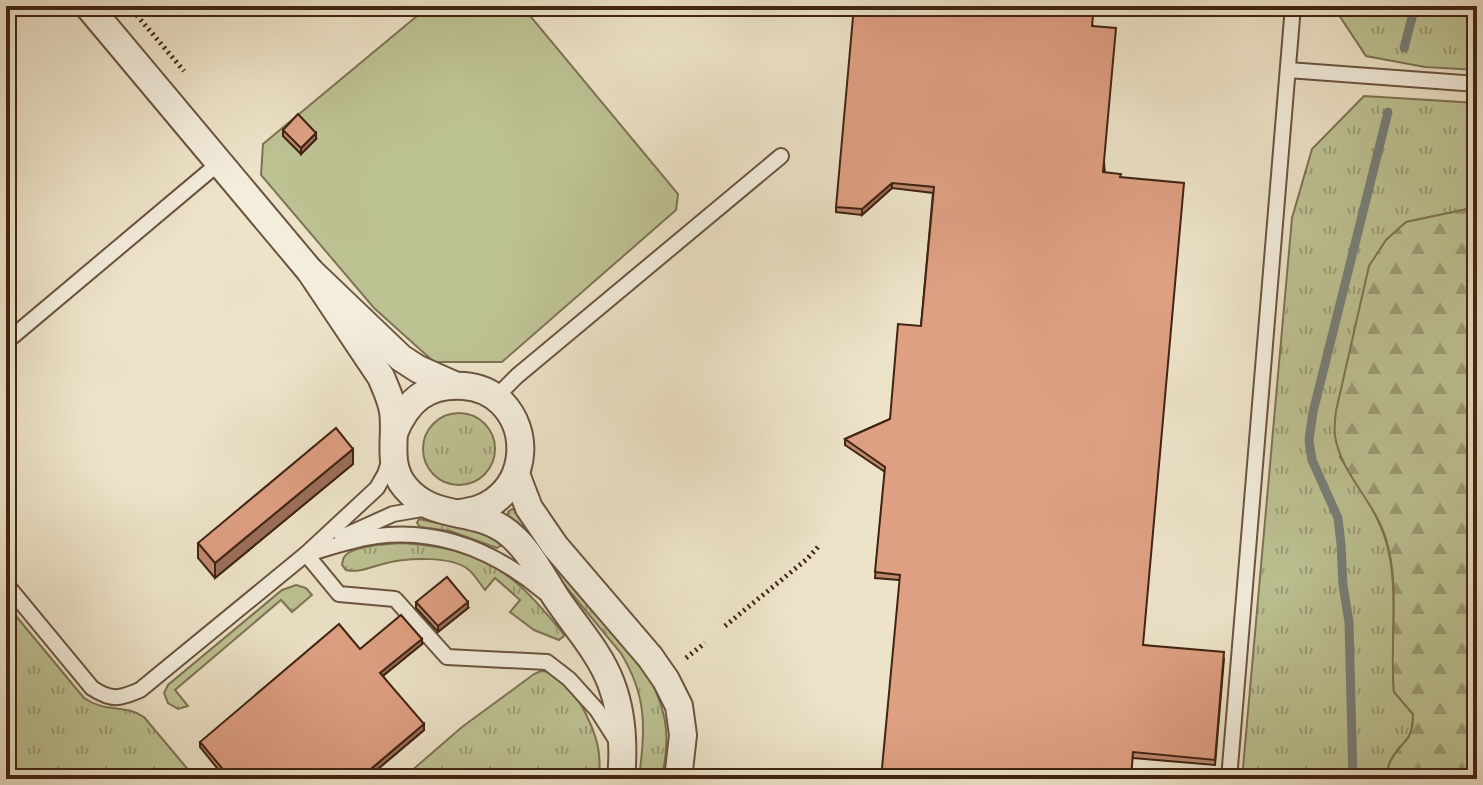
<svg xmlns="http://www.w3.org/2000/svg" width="1483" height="785" font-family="'IM FELL French Canon',serif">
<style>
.grass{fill:url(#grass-tufts);stroke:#7e7352;stroke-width:2}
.forest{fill:url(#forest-firs);stroke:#7e7352;stroke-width:2}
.pitch{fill:#bdc293;stroke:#7e7352;stroke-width:2}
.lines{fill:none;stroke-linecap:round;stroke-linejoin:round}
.stream{stroke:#777f7a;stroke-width:9}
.service-casing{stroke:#6b5440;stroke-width:18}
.minor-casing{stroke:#6b5440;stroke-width:30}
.path{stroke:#402412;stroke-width:5;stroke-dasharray:2 4;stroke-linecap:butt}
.service{stroke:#f3eddc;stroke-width:14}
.minor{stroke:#f3eddc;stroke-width:26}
.wall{fill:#bf8970;stroke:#402412;stroke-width:2}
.shaded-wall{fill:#9b6f5b;stroke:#402412;stroke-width:2}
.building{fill:#de9f82;stroke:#402412;stroke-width:2}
</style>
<defs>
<pattern id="grass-tufts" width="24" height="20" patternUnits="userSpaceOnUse" patternTransform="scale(2)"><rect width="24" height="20" fill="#bdc293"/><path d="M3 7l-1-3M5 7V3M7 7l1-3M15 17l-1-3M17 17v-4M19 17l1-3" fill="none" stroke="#9b9d77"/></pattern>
<pattern id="forest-firs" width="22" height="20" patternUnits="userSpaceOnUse" patternTransform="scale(2)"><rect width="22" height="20" fill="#bdc293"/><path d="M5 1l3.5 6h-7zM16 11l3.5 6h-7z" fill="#9b9d77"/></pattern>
</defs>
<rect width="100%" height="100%" fill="#ede3c9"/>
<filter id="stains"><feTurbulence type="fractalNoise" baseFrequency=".0025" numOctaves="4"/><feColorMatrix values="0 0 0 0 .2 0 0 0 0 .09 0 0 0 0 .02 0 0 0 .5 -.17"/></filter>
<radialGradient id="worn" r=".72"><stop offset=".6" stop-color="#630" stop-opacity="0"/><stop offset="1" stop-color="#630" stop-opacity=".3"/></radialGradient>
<g class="grass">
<path d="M1333,6H1477V70L1425,67L1366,56Z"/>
<path d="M1364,96L1477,103V207L1406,222L1340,457C1356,483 1375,508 1385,538C1400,583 1390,644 1394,692L1413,714C1413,745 1402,738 1391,760C1388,766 1387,773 1385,779H1242L1292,218L1312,149Z"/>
<circle cx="459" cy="449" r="36"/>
<path d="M512,509L516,510L643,665C665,705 673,734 661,779H639C645,729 648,696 620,652L508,517V512Z"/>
<path d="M419,519L451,526L475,527L501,542L502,545L497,548L450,531L420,527L417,523Z"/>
<path d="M403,543C447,546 487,555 520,586C536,600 549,617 563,633L564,636L559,640L534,630L510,612L520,600L495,578L485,590C480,584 475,575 469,570C452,555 404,558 383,564C371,567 358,573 346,570L342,565C343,559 343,557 348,553C361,545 388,544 403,543Z"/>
<path d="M296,585L306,588L312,595L292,612L281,600L175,690L188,706L178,709L168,703L164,693L168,685L282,590Z"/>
<path d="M6,604L84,698C105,713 125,704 144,717L196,779H6Z"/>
<path d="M541,671C569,671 593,723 598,747C600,758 600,768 599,779H402L462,727L534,674Z"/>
</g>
<path class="forest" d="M1477,207V767L1475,769V779H1385C1387,773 1388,766 1391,760C1402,738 1413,745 1413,714L1394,692C1389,642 1401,588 1386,539C1375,502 1341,474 1335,436C1334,428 1335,419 1336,411L1369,266L1386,240L1406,222Z"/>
<path class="pitch" d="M429,6H522L678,194L676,210L502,362H434L374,308L261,175L263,144Z"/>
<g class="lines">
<g class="stream">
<path d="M1404,48L1415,6"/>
<path d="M1353,779L1349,622L1343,585L1341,544L1338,518L1312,460L1309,440L1313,412L1388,112"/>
</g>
<defs>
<g id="service">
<path d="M1288,70L1477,84"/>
<path d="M6,342L219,163"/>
<path d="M496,397L517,376L781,156"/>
<path d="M342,537L393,514L428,508"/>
<path d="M310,553C332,547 354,539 377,536C441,528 496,552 544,592"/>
<path d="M306,554L339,594L395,599L447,657L547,662L569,679L597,710L618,743"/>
<path d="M6,584L92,688C112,701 119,699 140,690L306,554L377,488L385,474L390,459"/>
<path d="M1229,779L1293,6"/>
</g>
<g id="minor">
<path d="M88,6L310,271L401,358L418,369L454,385"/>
<path d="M310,271L381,377C386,389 391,399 393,411C397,438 386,464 405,487C432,520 471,508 503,529C527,545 540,573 555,596C574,625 599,651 611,683C623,714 624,747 621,779"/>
<path d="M394,433C407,401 427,383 464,386C478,387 492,393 502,403C529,431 526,478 494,501C484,509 472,511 460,513"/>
<path d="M516,474L529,508L555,546L650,657L666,680L679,706L683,735L678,779"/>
</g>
</defs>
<use href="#service" class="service-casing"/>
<use href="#minor" class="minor-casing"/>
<g class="path">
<path d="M129,6L184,71"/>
<path d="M725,626L807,559L818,547"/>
<path d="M686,658L705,643"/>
</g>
<use href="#service" class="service"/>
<use href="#minor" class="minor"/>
</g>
<g class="wall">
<path d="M471,6H490L479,15Z"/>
<path d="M1093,26L1143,645L1224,658L1215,765L1133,758L899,580L875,578L885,472L845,445V439L890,419L921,326L933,193L892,188L862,215L836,212V207Z"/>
<path d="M283,130L316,139L301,154L283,136Z"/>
<path d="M353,464L215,578L198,558V543Z"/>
<path d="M416,602L468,608L438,632L416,608Z"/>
<path d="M422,644L383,676L424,730L366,779H226L200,747V742L360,649Z"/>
</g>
<g class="shaded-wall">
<path d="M484,6H490L479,15V10Z"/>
<path d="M316,133V139L301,154V148Z"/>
<path d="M892,183V188L862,215V209Z"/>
<path d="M353,449V464L215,578V563Z"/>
<path d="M468,602V608L438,632V626Z"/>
<path d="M422,639V644L380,678V673Z"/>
<path d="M424,724V730L366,779H359Z"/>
</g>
<g class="building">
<path d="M854,6H1094L1092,26L1116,28L1103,172L1121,174L1120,177L1184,183L1143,645L1224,652L1215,760L1133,752L1131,779H881L900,575L875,572L885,467L845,439L890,419L898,324L921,326L934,187L892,183L862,209L836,207Z"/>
<path d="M298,114L316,133L301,148L283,130Z"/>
<path d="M336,428L353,449L215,563L198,543Z"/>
<path d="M447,577L468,602L438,626L416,602Z"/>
<path d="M401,615L422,639L380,673L424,724L359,779H231L200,742L339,624L360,649Z"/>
</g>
<rect width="1483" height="785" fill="none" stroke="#ede3c9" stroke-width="32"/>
<rect x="8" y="8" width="1467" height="769" fill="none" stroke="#402412" stroke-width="4"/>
<rect x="16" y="16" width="1451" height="753" fill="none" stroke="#402412" stroke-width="2"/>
<rect width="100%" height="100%" filter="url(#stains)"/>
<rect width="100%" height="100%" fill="url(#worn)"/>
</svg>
